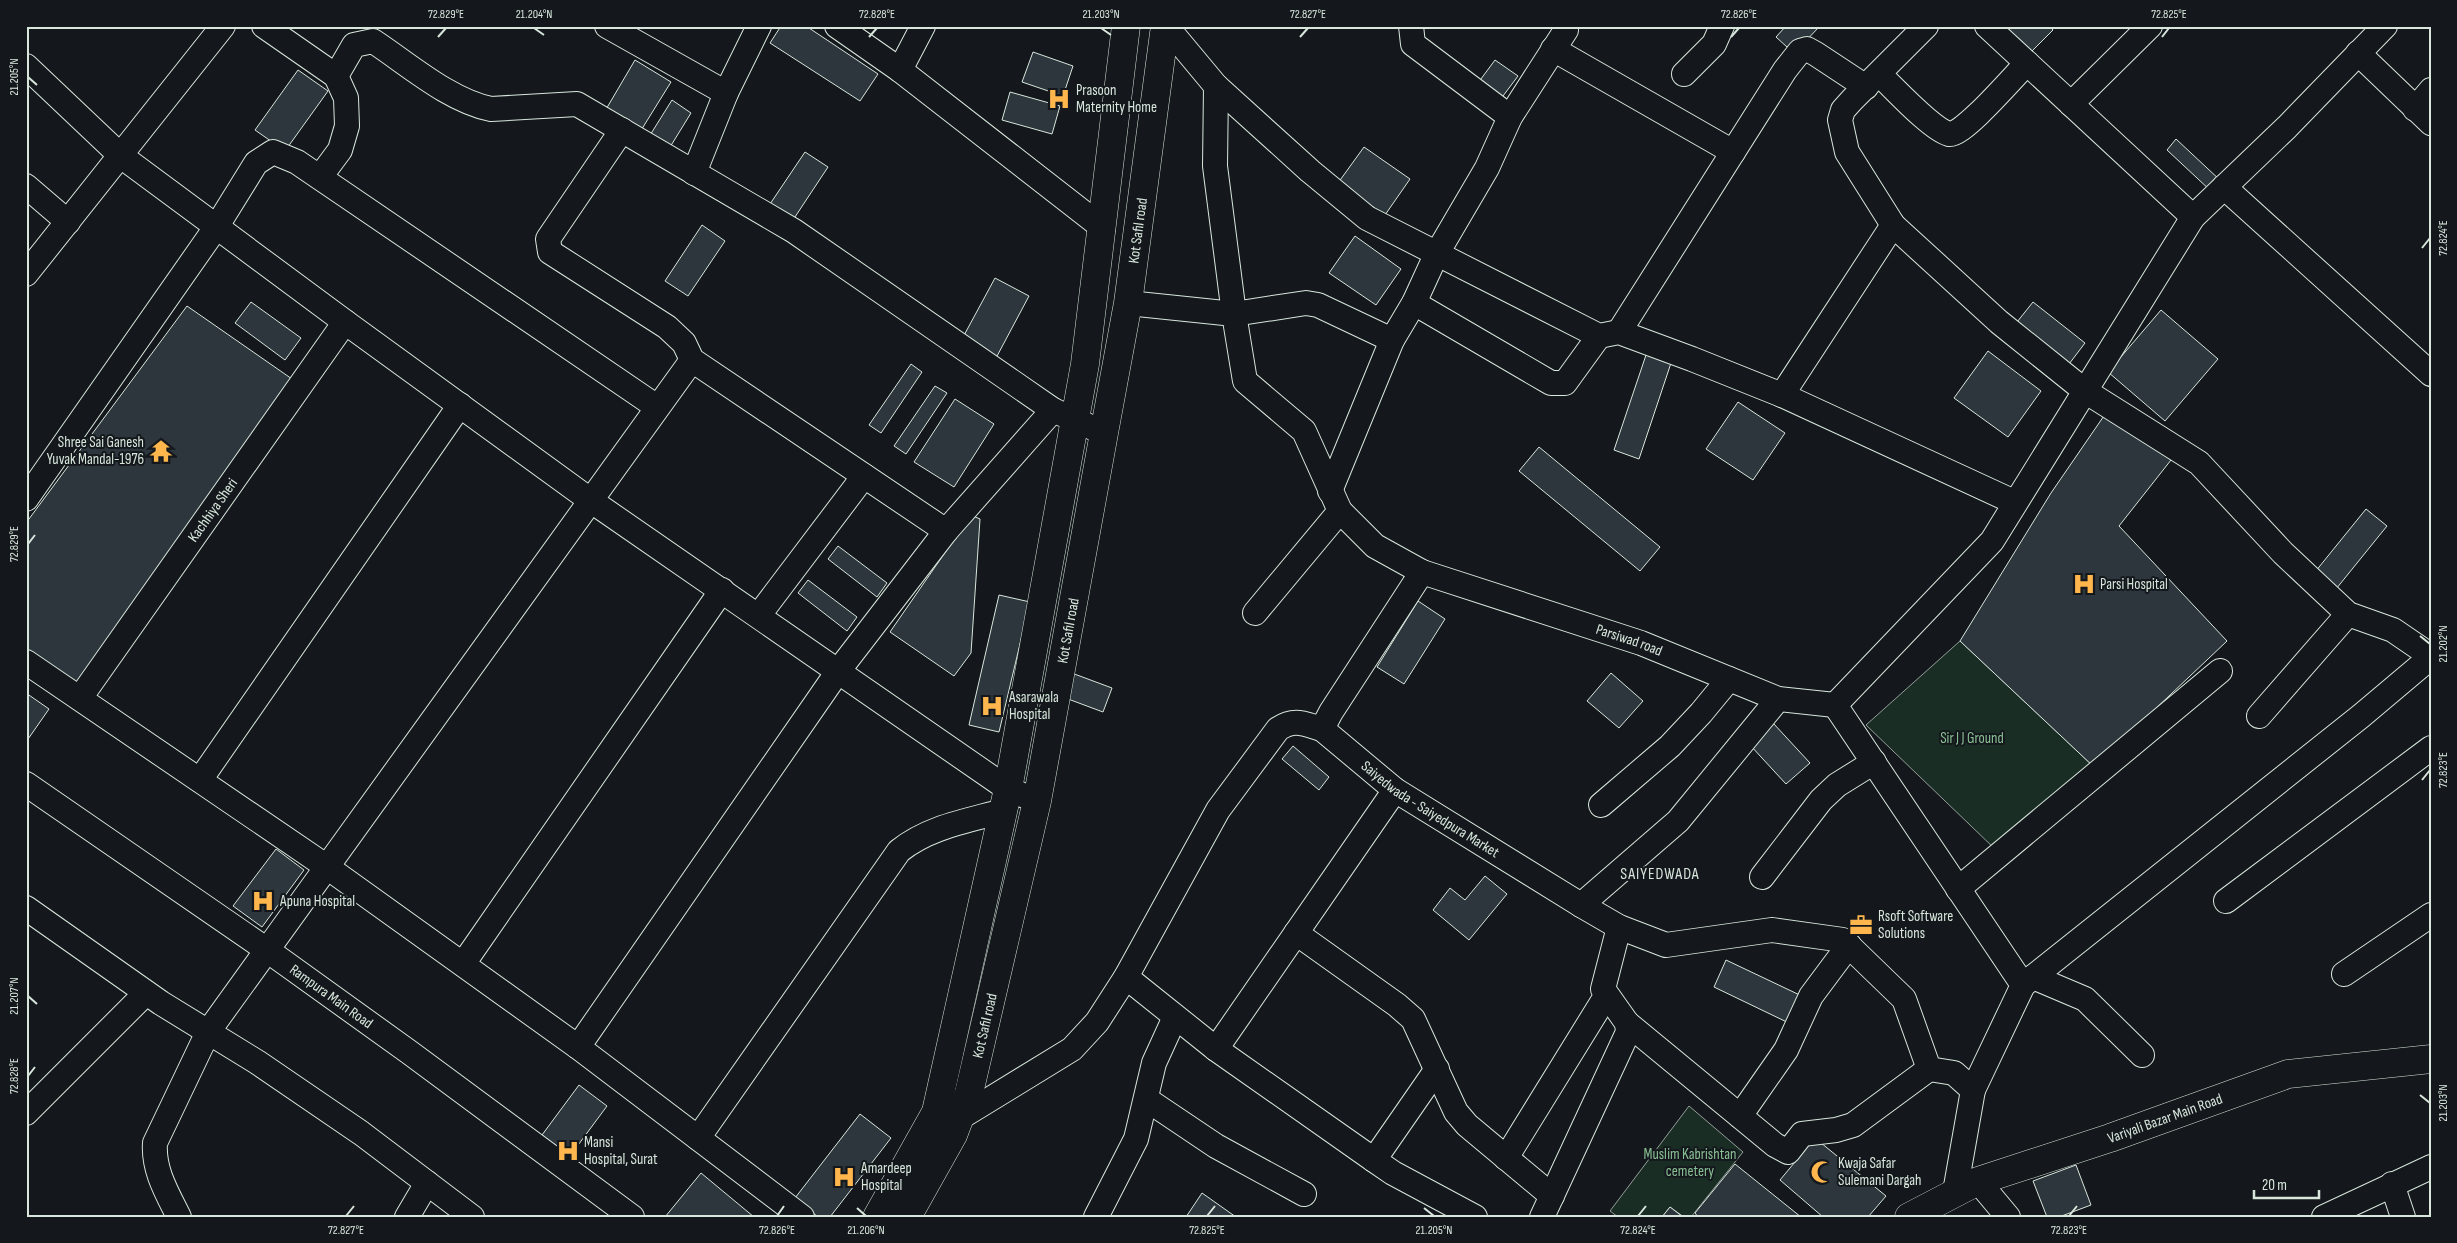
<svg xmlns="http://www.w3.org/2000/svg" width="2457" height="1243" font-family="'Sofia Sans Condensed',sans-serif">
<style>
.green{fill:#1a2d24;stroke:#939e99}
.building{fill:#2c363c;stroke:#d8e6dc}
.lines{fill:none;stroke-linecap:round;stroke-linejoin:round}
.minor-casing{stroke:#d8e6dc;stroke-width:26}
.major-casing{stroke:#d8e6dc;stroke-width:29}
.minor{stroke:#14181c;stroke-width:24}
.major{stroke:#14181c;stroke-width:28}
.ticks{fill:none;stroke:#d8e6dc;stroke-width:2}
.labels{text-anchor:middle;stroke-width:4;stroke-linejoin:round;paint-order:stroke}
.poi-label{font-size:15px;fill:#d8e6dc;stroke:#14181c;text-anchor:start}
.street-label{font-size:15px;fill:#d8e6dc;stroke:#14181c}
.park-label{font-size:15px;fill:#8ac095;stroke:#14181c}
.neighbourhood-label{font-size:16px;letter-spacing:1px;fill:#d8e6dc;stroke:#14181c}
.neatline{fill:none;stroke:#d8e6dc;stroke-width:2}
.ticks-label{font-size:12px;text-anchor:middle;fill:#d8e6dc}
</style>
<rect width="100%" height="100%" fill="#14181c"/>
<g class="green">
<path d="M1960,641L2094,767L1996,850L1866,725Z"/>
<path d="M1689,1106L1743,1152L1691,1217H1684L1670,1207L1662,1217H1618L1610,1211Z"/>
</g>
<g class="building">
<path d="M781,26H806L878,74L860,101L770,43Z"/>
<path d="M1786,26H1820L1800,47L1794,40L1787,47L1776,37Z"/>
<path d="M2003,26H2049L2053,30L2030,53Z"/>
<path d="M1033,52L1073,66L1063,96L1022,82Z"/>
<path d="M635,60L671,82L640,132L605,111Z"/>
<path d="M1495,60L1518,76L1497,104L1475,87Z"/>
<path d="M298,70L328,91L285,151L255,130Z"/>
<path d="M1010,92L1060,106L1052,134L1002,120Z"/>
<path d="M672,100L691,113L667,152L647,140Z"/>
<path d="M2176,139L2222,182L2212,192L2167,150Z"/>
<path d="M1364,147L1410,179L1385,215L1338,183Z"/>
<path d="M805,152L828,167L791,223L768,207Z"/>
<path d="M702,225L725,241L688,296L665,281Z"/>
<path d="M1355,236L1401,269L1376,305L1329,273Z"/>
<path d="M995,278L1029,296L996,358L962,339Z"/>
<path d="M251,302L301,338L285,360L235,323Z"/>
<path d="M2033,302L2085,343L2066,368L2013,327Z"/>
<path d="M187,306L292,379L80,687L26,649V523Z"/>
<path d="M2161,310L2218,359L2165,421L2108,372Z"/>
<path d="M1988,351L2041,391L2008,437L1954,398Z"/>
<path d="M1646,355L1671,363L1639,459L1614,450Z"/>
<path d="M911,364L922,372L881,433L869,425Z"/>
<path d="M935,386L947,393L906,454L894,446Z"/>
<path d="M955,399L994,424L954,487L914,462Z"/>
<path d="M1738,402L1785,433L1753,480L1706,449Z"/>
<path d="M2108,410L2171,460L2119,526L2227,641L2094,767L1960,641L2051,493Z"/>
<path d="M1539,447L1660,547L1640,571L1519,471Z"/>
<path d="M2366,509L2387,526L2336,589L2315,572Z"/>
<path d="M971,515L980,519L971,653L954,676L890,632Z"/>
<path d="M838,546L887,583L877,597L828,559Z"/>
<path d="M808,580L857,617L847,631L798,593Z"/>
<path d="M999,595L1030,602L999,732L969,725Z"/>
<path d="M1418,601L1445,619L1404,684L1377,667Z"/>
<path d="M1069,672L1112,688L1103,712L1060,696Z"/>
<path d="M1611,673L1643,701L1619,728L1587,701Z"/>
<path d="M26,693L49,709L26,742Z"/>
<path d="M1773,723L1810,763L1786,784L1750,745Z"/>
<path d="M1293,746L1329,777L1319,790L1282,759Z"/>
<path d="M276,849L304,870L262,927L233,906Z"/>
<path d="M1485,876L1507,894L1469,940L1433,910L1450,888L1465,900Z"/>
<path d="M1726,960L1806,998L1793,1025L1714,987Z"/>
<path d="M579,1085L607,1106L570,1156L542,1135Z"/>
<path d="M860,1114L891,1138L830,1217H818L795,1198Z"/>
<path d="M1815,1138L1886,1196L1868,1217H1823L1780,1180Z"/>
<path d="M1735,1164L1801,1217H1698L1695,1213Z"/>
<path d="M2076,1165L2091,1205L2059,1217H2047L2033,1181Z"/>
<path d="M701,1173L754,1217H665Z"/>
<path d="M1202,1193L1236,1217H1186Z"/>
<path d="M1670,1207L1683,1217H1662Z"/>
</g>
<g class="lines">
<defs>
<g id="minor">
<path d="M264,26L336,76L346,98L347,126L340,150L320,177"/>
<path d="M607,26L726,93"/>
<path d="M837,26L900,70L1103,228"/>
<path d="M1166,26L1216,86L1310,171L1367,218L1599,336L1619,332L1692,359L1782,395L2014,502"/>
<path d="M1411,26L1413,44L1510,117"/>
<path d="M1926,26L1852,100L1843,110L1840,120L1847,152L1893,225L1999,322L2085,391L2199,463L2283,553L2348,614L2393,630L2431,656"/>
<path d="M1987,26L2193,217"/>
<path d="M1553,49L1733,152"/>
<path d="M2358,53L2431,123"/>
<path d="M26,66L121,156L345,322L590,500L1008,789L1037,801"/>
<path d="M900,70L923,26"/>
<path d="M1684,74L1714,44L1722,26"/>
<path d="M1879,74C1894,88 1931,129 1949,134C1962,137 2015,75 2027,63"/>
<path d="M336,76L354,45L373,41C408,64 450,101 491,109L577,104L794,231L1053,410"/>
<path d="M1216,86L1215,166L1234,314L1306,303L1318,305L1392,340"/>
<path d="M2071,104L2150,26"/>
<path d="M2415,109L2431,90"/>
<path d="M622,130L548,239L550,252L667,327L684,343L692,360L946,531"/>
<path d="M694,173L726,93L759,26"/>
<path d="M26,186L68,222"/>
<path d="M2224,187L2431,374"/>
<path d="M26,274L223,26"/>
<path id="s1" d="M1128,303L1234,314L1245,381L1304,431L1340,511L1375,546L1422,572L1331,712L1322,729L1395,790L1581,905L1619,927L1666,945L1772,930L1843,940L1904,999L1929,1069L1954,1073L1973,1090L1955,1192"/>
<path d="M1414,303L1551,383H1565L1599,336"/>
<path d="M1619,332L1785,70L1800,51L1807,49L1816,54L1866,87"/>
<path d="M1782,395L1893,225"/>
<path d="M1330,491L1392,340L1414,303L1436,255L1487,168L1510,117L1566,30"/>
<path d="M26,499L217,226L256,163L273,152L297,162L657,407"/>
<path id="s2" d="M1422,572L1641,643L1778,699L1835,705"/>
<path d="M1255,613L1340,511"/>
<path d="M759,615L864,476"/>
<path d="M26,662L327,867L578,1047L802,1217"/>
<path id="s3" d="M80,698L345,322"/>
<path d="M2259,716L2348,614"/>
<path d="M200,780L460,405"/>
<path id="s4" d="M26,784L267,950L409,1052L632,1217"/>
<path d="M1601,805L1670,746L1701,713L1729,679"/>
<path d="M1762,877L1821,800L1837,785L1874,762"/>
<path d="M1958,889L2220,671"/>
<path d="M2226,901L2431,748"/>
<path d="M1581,905L1678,821L1778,699"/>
<path d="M26,908L161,1003L257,1062L361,1133L472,1217"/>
<path d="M1296,933L1397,1005L1413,1019L1456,1112L1467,1125L1552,1196"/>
<path d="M463,964L722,590"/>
<path d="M2344,974L2431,915"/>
<path d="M1126,977L1216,1049L1374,1160L1393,1173L1475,1217"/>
<path d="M2033,977L2085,999L2142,1055"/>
<path d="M2023,985L2361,716L2431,657"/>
<path d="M1627,1023L1775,1145L1788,1152L1802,1134L1836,1130L1853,1125L1929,1069"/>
<path d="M578,1047L839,670L946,531L1053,410L1104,433"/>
<path d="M1216,1049L1395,790"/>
<path d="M1973,1090L2023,985L1835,705L1992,541L2193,217L2287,127L2385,26"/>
<path d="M1146,1099L1216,1146L1304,1194"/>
<path d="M26,1113L146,993"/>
<path d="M1740,1116L1786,1050L1811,996L1849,945"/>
<path d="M961,1117L1072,1049L1097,1022L1126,977L1218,810L1278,729C1295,718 1304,724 1322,729"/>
<path d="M698,1138L899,851C929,827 967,821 1003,811"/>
<path d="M1506,1158L1606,996"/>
<path d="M1374,1160L1437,1069"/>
<path d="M1978,1181L2008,1217"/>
<path d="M2392,1184L2403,1217"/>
<path d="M179,1217C167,1193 153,1170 155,1143L208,1032L692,360"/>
<path d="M407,1217L427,1183"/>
<path d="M1096,1217L1136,1139L1154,1063L1175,1017"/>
<path d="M1542,1217L1628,1032L1627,1023L1603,989L1619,927"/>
<path d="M2324,1217L2431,1167"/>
</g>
<g id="major">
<path d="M877,1217L936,1112L1008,789L1085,364L1126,26"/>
<path id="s5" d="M907,1217L953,1135L969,1093L1037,801L1104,433L1128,303L1165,26"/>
<path id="s6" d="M1909,1217L1978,1181L2110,1138L2288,1074L2431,1059"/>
</g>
</defs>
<use href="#minor" class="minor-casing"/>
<use href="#major" class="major-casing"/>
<use href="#minor" class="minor"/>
<use href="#major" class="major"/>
</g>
<path class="ticks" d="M534,28L544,35M1101,28L1111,35M438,37L446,28M869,37L877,28M1300,37L1308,28M1731,37L1739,28M2162,37L2169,28M28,77L37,85M2422,248L2430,238M28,544L35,535M2420,636L2430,644M2422,780L2430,770M28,996L37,1004M28,1076L35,1067M2420,1095L2430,1103M857,1208L866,1216M1424,1208L1434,1216M346,1216L354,1206M777,1216L784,1206M1207,1216L1215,1206M1638,1216L1646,1206M2069,1216L2077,1206"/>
<defs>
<symbol id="hospital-bare" viewBox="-9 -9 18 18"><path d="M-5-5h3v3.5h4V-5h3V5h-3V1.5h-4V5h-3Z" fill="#ffb74d" stroke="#14181c" stroke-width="2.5" paint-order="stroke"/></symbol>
<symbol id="temple-bare" viewBox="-9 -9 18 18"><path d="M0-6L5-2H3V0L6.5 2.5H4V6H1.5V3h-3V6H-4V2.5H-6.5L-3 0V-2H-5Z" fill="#ffb74d" stroke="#14181c" stroke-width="2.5" paint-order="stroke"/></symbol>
<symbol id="office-bare" viewBox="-9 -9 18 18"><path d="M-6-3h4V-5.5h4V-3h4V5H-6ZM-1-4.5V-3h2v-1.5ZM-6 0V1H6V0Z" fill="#ffb74d" stroke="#14181c" stroke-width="2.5" paint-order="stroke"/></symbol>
<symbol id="mosque-bare" viewBox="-9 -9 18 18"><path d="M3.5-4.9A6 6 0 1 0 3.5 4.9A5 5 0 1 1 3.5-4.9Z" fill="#ffb74d" stroke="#14181c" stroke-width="2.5" paint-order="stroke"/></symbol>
</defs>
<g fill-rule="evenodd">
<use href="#hospital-bare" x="1043" y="83" width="32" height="32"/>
<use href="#temple-bare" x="145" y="435" width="32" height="32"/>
<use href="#hospital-bare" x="2068" y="568" width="32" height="32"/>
<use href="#hospital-bare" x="976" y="690" width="32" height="32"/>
<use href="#hospital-bare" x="247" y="885" width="32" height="32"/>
<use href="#office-bare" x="1845" y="909" width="32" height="32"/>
<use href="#hospital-bare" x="552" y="1135" width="32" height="32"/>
<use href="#mosque-bare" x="1806" y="1156" width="32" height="32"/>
<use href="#hospital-bare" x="828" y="1161" width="32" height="32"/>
</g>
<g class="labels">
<g class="poi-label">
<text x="1076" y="95">Prasoon<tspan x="1076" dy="17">Maternity Home</tspan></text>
<text x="144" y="447" text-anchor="end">Shree Sai Ganesh<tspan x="144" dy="17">Yuvak Mandal-1976</tspan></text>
<text x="2100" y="589">Parsi Hospital</text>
<text x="1009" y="702">Asarawala<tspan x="1009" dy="17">Hospital</tspan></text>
<text x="280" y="906">Apuna Hospital</text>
<text x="1878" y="921">Rsoft Software<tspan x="1878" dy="17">Solutions</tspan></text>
<text x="584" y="1147">Mansi<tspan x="584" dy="17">Hospital, Surat</tspan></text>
<text x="1838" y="1168">Kwaja Safar<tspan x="1838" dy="17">Sulemani Dargah</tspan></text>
<text x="861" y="1173">Amardeep<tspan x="861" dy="17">Hospital</tspan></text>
</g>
<g class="street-label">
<text dy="5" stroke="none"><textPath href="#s5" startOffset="1018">Kot Safil road</textPath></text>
<text dy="5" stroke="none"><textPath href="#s3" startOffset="230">Kachhiya Sheri</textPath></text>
<text dy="5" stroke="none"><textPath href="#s5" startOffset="612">Kot Safil road</textPath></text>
<text dy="5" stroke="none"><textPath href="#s2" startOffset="218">Parsiwad road</textPath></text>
<text dy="5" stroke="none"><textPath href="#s1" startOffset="764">Saiyedwada - Saiyedpura Market</textPath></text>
<text dy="5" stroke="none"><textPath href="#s4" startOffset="372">Rampura Main Road</textPath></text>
<text dy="5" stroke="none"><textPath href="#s5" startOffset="208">Kot Safil road</textPath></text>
<text dy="5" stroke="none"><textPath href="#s6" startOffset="275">Variyali Bazar Main Road</textPath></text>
</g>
<g class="park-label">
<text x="1972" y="743">Sir J J Ground</text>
<text x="1690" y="1159">Muslim Kabrishtan<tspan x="1690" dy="17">cemetery</tspan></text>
</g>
<g class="neighbourhood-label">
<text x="1660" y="879">SAIYEDWADA</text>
</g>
</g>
<rect width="2457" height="1243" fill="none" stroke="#14181c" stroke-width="55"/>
<path d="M2254 1190v8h65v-8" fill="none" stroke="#d8e6dc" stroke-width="2.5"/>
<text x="2262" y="1190" font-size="15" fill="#d8e6dc" stroke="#14181c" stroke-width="4" paint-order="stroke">20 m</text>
<rect x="28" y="28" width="2402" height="1188" class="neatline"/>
<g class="ticks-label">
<text x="446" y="18">72.829°E</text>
<text x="534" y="18">21.204°N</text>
<text x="877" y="18">72.828°E</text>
<text x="1101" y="18">21.203°N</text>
<text x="1308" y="18">72.827°E</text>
<text x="1739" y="18">72.826°E</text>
<text x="2169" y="18">72.825°E</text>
<text transform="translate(14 77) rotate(-90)" y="4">21.205°N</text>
<text transform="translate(2443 238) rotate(-90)" y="4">72.824°E</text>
<text transform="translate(14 544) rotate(-90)" y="4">72.829°E</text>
<text transform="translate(2443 644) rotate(-90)" y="4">21.202°N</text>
<text transform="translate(2443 770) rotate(-90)" y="4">72.823°E</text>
<text transform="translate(14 996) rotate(-90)" y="4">21.207°N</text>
<text transform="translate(14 1076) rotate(-90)" y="4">72.828°E</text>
<text transform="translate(2443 1103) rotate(-90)" y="4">21.203°N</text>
<text x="346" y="1234">72.827°E</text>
<text x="777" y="1234">72.826°E</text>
<text x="866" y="1234">21.206°N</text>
<text x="1207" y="1234">72.825°E</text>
<text x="1434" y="1234">21.205°N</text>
<text x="1638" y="1234">72.824°E</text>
<text x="2069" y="1234">72.823°E</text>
</g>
</svg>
